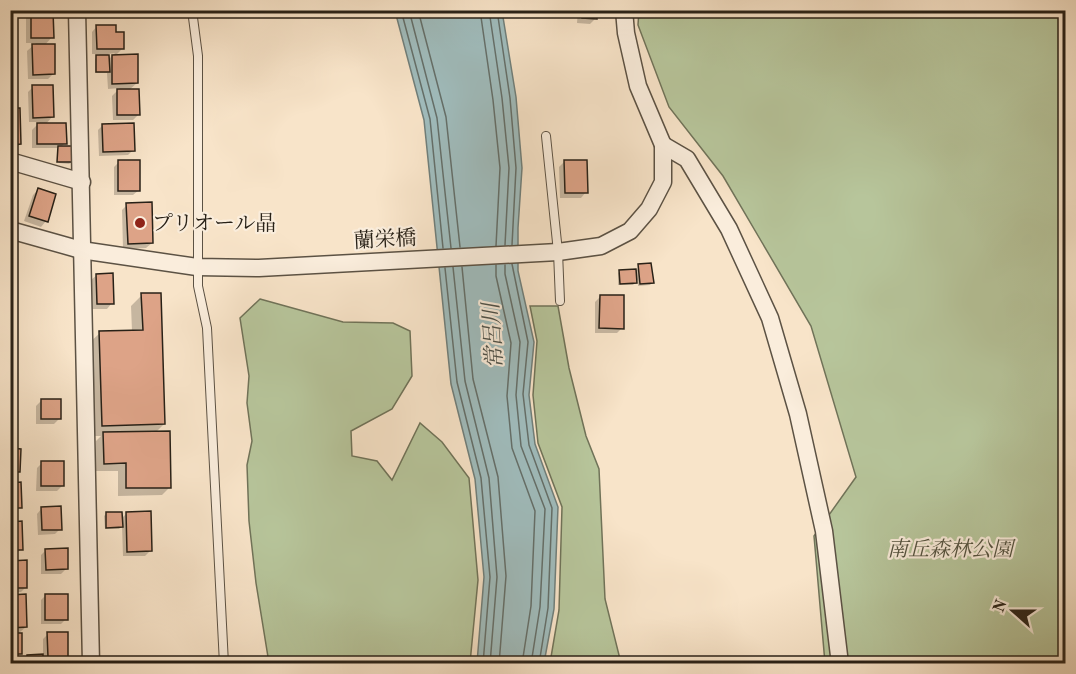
<svg xmlns="http://www.w3.org/2000/svg" width="1076" height="674" font-family="'Old Standard TT','Noto Serif JP',serif">
<style>
.green{fill:#b7c59b;stroke:#707359;stroke-width:1.5}
.water{fill:#a0bdbe;stroke:#707f7b;stroke-width:1.5}
.shadow{fill:#0003;fill-rule:evenodd}
.lines{fill:none;stroke-linecap:round;stroke-linejoin:round}
.shore{stroke:#646f6a;stroke-width:1.5}
.building{fill:#dda387;stroke:#282117;stroke-width:1.5}
.service-casing{stroke:#5c5244;stroke-width:10}
.minor-casing{stroke:#5c5244;stroke-width:19}
.service{stroke:#faeddc;stroke-width:8}
.minor{stroke:#faeddc;stroke-width:16}
.poi-dot{fill:#8f2418;stroke:#faeddc;stroke-width:2}
.labels{text-anchor:middle;stroke-width:4.5;stroke-linejoin:round;paint-order:stroke}
.poi-label{font-size:21px;fill:#282117;stroke:#faeddc;text-anchor:start}
.street-label{font-size:21px;fill:#282117;stroke:#faeddc}
.park-label{font-size:21px;font-style:italic;fill:#53523f;stroke:#faeddc}
.water-label{font-size:22px;font-style:italic;fill:#4c5049;stroke:#faeddc}
</style>
<rect width="100%" height="100%" fill="#f8e4c9"/>
<filter id="stains"><feTurbulence type="fractalNoise" baseFrequency=".00333" numOctaves="4"/><feColorMatrix values="0 0 0 0 .2 0 0 0 0 .09 0 0 0 0 .02 0 0 0 .5 -.17"/></filter>
<radialGradient id="worn" r=".72"><stop offset=".6" stop-color="#630" stop-opacity="0"/><stop offset="1" stop-color="#630" stop-opacity=".3"/></radialGradient>
<g class="green">
<path d="M639,10L1065,11V663H825L814,536L856,477L811,326L723,176L669,107L638,25Z"/>
<path d="M260,299L343,322L393,323L410,331L412,376L392,409L351,431L352,456L377,461L392,480L420,423L442,442L469,478L478,580L470,663H269L256,583L249,521L247,465L252,441L247,403L249,376L240,318Z"/>
<path d="M530,306H558L569,368L586,436L599,469L605,599L621,663H550L559,610L562,507L538,443L533,395L537,341Z"/>
</g>
<path class="water" d="M395,11H502L516,97L522,168L518,228V271L534,342L529,395L535,444L558,507L554,609L544,663H477L484,577L475,479L451,384L424,120Z"/>
<g class="shadow">
<path d="M98,10H126V12L121,17H98Z"/>
<path d="M578,10H596L595,19L590,24L577,23Z"/>
<path d="M31,13L52,37L44,46L53,74L48,79H28L27,51L36,43H26V18Z"/>
<path d="M97,26L114,33L123,48L115,56L137,83L129,90L139,114L133,120H113L112,96L120,88L108,89L107,73H95V59L100,54H92V32ZM115,53L108,60V54Z"/>
<path d="M33,87L52,117L45,125L65,143L61,147L72,162L69,164L59,163V148H32V130L40,122H29L28,92Z"/>
<path d="M10,110L20,144L15,149H10Z"/>
<path d="M103,125L133,150L128,155L99,156L98,130Z"/>
<path d="M119,162L139,190L133,195H114V167Z"/>
<path d="M564,162L586,192L581,198H560L559,167Z"/>
<path d="M10,180L16,182L10,198Z"/>
<path d="M38,190L46,221L41,227L24,221L33,195Z"/>
<path d="M127,205L152,243L146,248L123,249L122,210Z"/>
<path d="M639,266L652,283L650,285L638,286V280L633,285H618V273L620,271L637,270Z"/>
<path d="M97,275L112,303L107,309H92L91,280Z"/>
<path d="M142,295L164,424L155,433L170,487L162,495L118,496V471H96V441L101,436H92L89,343L100,333L132,331L131,306Z"/>
<path d="M600,297L622,328L617,333H595V302Z"/>
<path d="M41,401L60,418L54,424H36V406Z"/>
<path d="M10,450L18,471L13,477L10,476Z"/>
<path d="M42,463L62,486L57,491H36L37,468Z"/>
<path d="M10,484L20,507L15,512H10Z"/>
<path d="M42,508L60,529L55,534L38,535L37,514Z"/>
<path d="M127,513L150,551L145,556H123L122,526L119,529H105L104,516L106,514L121,519Z"/>
<path d="M10,523L21,549L16,554H10Z"/>
<path d="M46,550L67,568L61,574H41V555Z"/>
<path d="M10,562L26,587L21,592H10Z"/>
<path d="M46,595L66,619L61,624H41V600Z"/>
<path d="M10,596L26,627L20,632L21,653L15,658L10,659Z"/>
<path d="M48,634L67,656L62,661L25,664V658L27,656H43V639Z"/>
</g>
<g class="lines">
<g class="shore">
<path d="M401,10L430,119L443,248"/>
<path d="M409,10L437,118L451,248"/>
<path d="M418,10L446,117L460,247"/>
<path d="M480,10L493,100L500,168L496,246"/>
<path d="M489,10L502,98L509,168L505,245"/>
<path d="M497,10L510,98L516,168L512,245"/>
<path d="M512,264L528,342L523,394L529,445L552,508L548,608L539,664"/>
<path d="M496,265V276L511,343L507,396L512,448L535,511L531,606L522,664"/>
<path d="M505,265V274L520,342L516,395L521,446L545,509L540,607L531,664"/>
<path d="M453,267L465,381L489,478L497,577L490,664"/>
<path d="M462,267L473,379L498,477L506,576L499,664"/>
<path d="M445,268L457,382L481,478L490,577L483,664"/>
</g>
</g>
<g class="building">
<path d="M582,10H597V19L582,18Z"/>
<path d="M53,11L54,38H31V12Z"/>
<path d="M96,25H116V32H124V49H97Z"/>
<path d="M32,44H55V74L33,75Z"/>
<path d="M138,54V83L112,84V55Z"/>
<path d="M96,55H109L110,72H96Z"/>
<path d="M32,85H53L54,117L33,118Z"/>
<path d="M117,89H139L140,115H117Z"/>
<path d="M10,108H20L21,144L10,145Z"/>
<path d="M37,123H66L67,144H37Z"/>
<path d="M134,123L135,151L103,152L102,124Z"/>
<path d="M58,146H74L73,162H57Z"/>
<rect x="118" y="160" width="22" height="31"/>
<path d="M564,160H587L588,193H565Z"/>
<path d="M38,188L56,194L48,222L29,216Z"/>
<path d="M152,202L153,243L128,244L126,203Z"/>
<path d="M651,263L654,283L640,284L638,264Z"/>
<path d="M636,269L637,283L620,284L619,270Z"/>
<path d="M113,273L114,304H97L96,274Z"/>
<path d="M141,293H161L165,424L102,426L99,331L143,330Z"/>
<path d="M600,295H624V329L599,328Z"/>
<rect x="41" y="399" width="20" height="20"/>
<rect x="10" y="406" width="6" height="25"/>
<path d="M170,431L171,488H126V463L104,464L103,432Z"/>
<path d="M10,448L21,449L20,472H10Z"/>
<rect x="41" y="461" width="23" height="25"/>
<path d="M21,482L22,508H10V483Z"/>
<path d="M61,506L62,530H42L41,507Z"/>
<path d="M151,511L152,551L127,552L126,512Z"/>
<path d="M106,512H122L123,527L106,528Z"/>
<path d="M22,521L23,550H10V522Z"/>
<path d="M68,548V569L46,570L45,549Z"/>
<path d="M27,560V588H10V561Z"/>
<path d="M26,594L27,627L10,628V595Z"/>
<rect x="45" y="594" width="23" height="26"/>
<path d="M47,632H68V657H48Z"/>
<rect x="10" y="633" width="12" height="21"/>
<path d="M43,654V664H27V655Z"/>
</g>
<g class="lines">
<defs>
<g id="service">
<path d="M192,10L198,56V286L207,328L224,664"/>
<path d="M546,136L558,252L560,301"/>
</g>
<g id="minor">
<path d="M77,10L91,664"/>
<path d="M663,145L687,159L729,229L770,318L798,414L824,531L840,664"/>
<path d="M10,161L82,182"/>
<path d="M10,230L81,250L197,267L259,268L558,252L601,246L630,231L649,209L663,182V145L638,86L626,33L624,10"/>
</g>
</defs>
<use href="#service" class="service-casing"/>
<use href="#minor" class="minor-casing"/>
<use href="#service" class="service"/>
<use href="#minor" class="minor"/>
</g>
<circle class="poi-dot" cx="140" cy="223" r="6"/>
<g class="labels">
<g class="poi-label">
<text x="152" y="230">プリオール晶</text>
</g>
<g class="street-label">
<text transform="translate(385 239) rotate(-3)" y="7">蘭栄橋</text>
</g>
<g class="park-label">
<text x="950" y="556">南丘森林公園</text>
</g>
<g class="water-label">
<text transform="translate(492 336) rotate(-94)" y="8">常呂川</text>
</g>
</g>
<rect width="1076" height="674" fill="none" stroke="#f8e4c9" stroke-width="36"/>
<rect x="12" y="12" width="1052" height="650" fill="none" stroke="#282117" stroke-width="3"/>
<rect x="18" y="18" width="1040" height="638" fill="none" stroke="#282117" stroke-width="1.5"/>
<g transform="translate(1013 611) rotate(291)" stroke="#faeddc" stroke-width="4.5" paint-order="stroke">
<path d="M0-4.5L10 22L0 15L-10 22Z" fill="#282117"/>
<text y="-9" font-size="16" font-weight="bold" text-anchor="middle" fill="#282117">N</text>
</g>
<rect width="100%" height="100%" filter="url(#stains)"/>
<rect width="100%" height="100%" fill="url(#worn)"/>
</svg>
